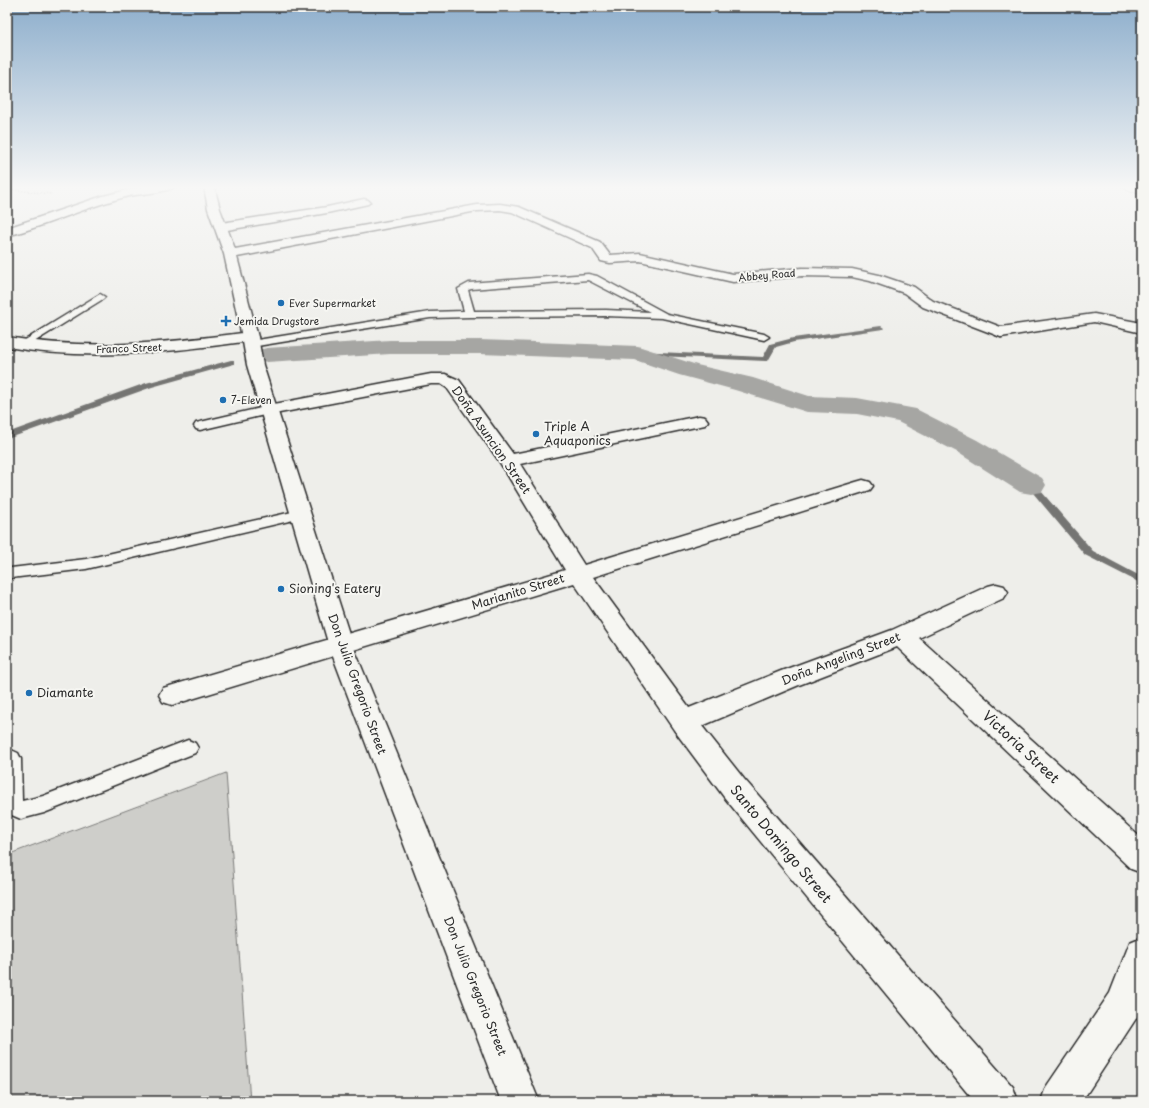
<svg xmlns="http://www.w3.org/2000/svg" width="1149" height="1108" font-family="'Playpen Sans',sans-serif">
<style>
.green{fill:#cececa;stroke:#7c7c7a}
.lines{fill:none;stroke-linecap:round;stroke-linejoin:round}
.stream{fill:#757573;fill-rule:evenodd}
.canal{fill:#a6a6a3;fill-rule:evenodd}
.service-casing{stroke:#2b2b2b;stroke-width:3}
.pedestrian-casing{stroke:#2b2b2b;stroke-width:3}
.minor-casing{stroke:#2b2b2b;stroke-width:3}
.tertiary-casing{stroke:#2b2b2b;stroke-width:3}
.path{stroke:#2b2b2b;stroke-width:1.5;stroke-dasharray:1.5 1.5;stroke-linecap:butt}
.service{fill:#f6f6f2;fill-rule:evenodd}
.pedestrian{fill:#f6f6f2;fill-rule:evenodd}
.minor{fill:#f6f6f2;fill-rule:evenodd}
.tertiary{fill:#f6f6f2;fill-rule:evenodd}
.poi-dot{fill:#1f6fb2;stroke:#f6f6f2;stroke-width:1.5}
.labels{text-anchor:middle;stroke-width:4;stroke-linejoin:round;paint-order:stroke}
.far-street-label{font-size:10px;fill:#2b2b2b;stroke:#f6f6f2}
.far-poi-label{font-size:10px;fill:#2b2b2b;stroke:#f6f6f2;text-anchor:start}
.poi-label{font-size:12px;fill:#2b2b2b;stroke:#f6f6f2;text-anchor:start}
.street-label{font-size:12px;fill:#2b2b2b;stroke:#f6f6f2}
.near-street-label{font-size:14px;fill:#2b2b2b;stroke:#f6f6f2}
</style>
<rect width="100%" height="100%" fill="#eeeeea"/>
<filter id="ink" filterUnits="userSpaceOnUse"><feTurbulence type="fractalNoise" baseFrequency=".025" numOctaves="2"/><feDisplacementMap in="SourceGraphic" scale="8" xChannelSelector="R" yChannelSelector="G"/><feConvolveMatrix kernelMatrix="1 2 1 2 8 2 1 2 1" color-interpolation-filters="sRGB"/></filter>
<g filter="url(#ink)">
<path class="green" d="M226,773L250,1101H7V855Z"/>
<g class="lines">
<g class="stream">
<path d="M881,326L884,328L883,329L794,342L776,347L768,361H765L638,355L634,353L638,351L763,357L770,344L793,338Z"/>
<path d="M231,360H234V364L152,387L7,439V433L146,383Z"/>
<path d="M1031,482L1034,483L1093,551L1142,577V584L1085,555L1028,487L1026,485Z"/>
</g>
<path class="canal" d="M390,340H480L638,346L697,365L753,378L809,396L857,398L916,409L977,440L1042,478L1046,485L1042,492L1031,494L1020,492L957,452L898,422L857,414L807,412L735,390L679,375L635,360L480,354H390L267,362L258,360L255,355L258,350L267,348Z"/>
<defs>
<g id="service">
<path d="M588,274L597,276L667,314L764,334L769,337L764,340L662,318L606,316L470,317L430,318L251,347L246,344L251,341L430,312L464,311L458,289L469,283ZM588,280L650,312L606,310L474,311L468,290L471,289Z"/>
<path d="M100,294L105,297L103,299L26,347H18L17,345Z"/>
<path d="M269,406L273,407L275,410L273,413L200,430L196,429L194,426L196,423Z"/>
<path d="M301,510L306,511L308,514L306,517L86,569L11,578L7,577V569L11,568L86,559Z"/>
<path d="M188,740L195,743L198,748L195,753L44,813L21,819L7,813V748L18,753L21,759L22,801L43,796Z"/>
</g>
<g id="pedestrian">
<path d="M364,199L368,200L370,202L368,204L327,213L221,231L217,230L215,227L217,224L221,223L327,207Z"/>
<path d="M1094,314L1142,323V333L1094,322L1001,337L996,335L993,332L996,329L1001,327Z"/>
</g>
<g id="minor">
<path d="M144,186H176C172,192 138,194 129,196C87,206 49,225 7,236V228L103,196Z"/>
<path d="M204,186H214L220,209L235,249L477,205L500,204L519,207L600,242L610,255L640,253L733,274L802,268L852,269L879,275L914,287L933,301L1006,329L1009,332L1006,335L1001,337L996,335L923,307L904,293L870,281L852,277L802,276L733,282L640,261L610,263L601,261L592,248L512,212L500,210L477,211L237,257L258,337L255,340L250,342L245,340L242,337L224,254L208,209Z"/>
<path d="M1122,186H1142V192L1131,191Z"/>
<path d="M431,374H445L459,380L513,454L699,416L705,417L708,421L705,425L520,464L584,565L856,482L863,480L870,482L873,486L870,490L593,577L689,708L781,671L892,630L988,586L996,584L1004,586L1008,592L1004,598L919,638L1142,839V873L1131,869L897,647L799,685L702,726L744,779L1013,1087L1018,1101H974L724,797L674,730L574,583L172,705L163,702L159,695L163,688L565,570L499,461L447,388L441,384H431L269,415L263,414L260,410L263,406L269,405Z"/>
<path d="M1142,937V1004L1137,1017L1082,1101H1041L1046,1087L1110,993L1130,942Z"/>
</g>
<path id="tertiary" d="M250,332L255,334L258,337L263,365L353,646L539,1101H501L329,646L247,365L243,342C162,353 88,361 7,347V337C91,351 167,343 250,332Z"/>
</defs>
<use href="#service" class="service-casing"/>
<use href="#pedestrian" class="pedestrian-casing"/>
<use href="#minor" class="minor-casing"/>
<use href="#tertiary" class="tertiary-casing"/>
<path class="path" d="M7,189L52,194"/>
<use href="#service" class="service"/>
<use href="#pedestrian" class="pedestrian"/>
<use href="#minor" class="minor"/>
<use href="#tertiary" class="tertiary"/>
</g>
</g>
<linearGradient id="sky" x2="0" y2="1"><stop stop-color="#8daecc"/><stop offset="0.55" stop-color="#f7f7f6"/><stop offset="1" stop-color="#f7f7f6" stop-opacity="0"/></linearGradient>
<rect width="1149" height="341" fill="url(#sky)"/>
<g class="poi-dot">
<circle cx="281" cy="303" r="4"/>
<path d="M224 315h4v4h4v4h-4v4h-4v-4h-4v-4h4z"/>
<circle cx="223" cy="400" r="4"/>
<circle cx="536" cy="434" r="4"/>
<circle cx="281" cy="589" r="4"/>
<circle cx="29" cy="693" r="4"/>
</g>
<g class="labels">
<g class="far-street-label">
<text transform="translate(767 275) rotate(-5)" y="4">Abbey Road</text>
<text transform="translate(129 348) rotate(-2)" y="4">Franco Street</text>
</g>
<g class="far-poi-label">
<text x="289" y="307">Ever Supermarket</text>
<text x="234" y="325">Jemida Drugstore</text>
<text x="231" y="404">7-Eleven</text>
</g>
<g class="poi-label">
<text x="544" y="431">Triple A<tspan x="544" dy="14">Aquaponics</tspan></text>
<text x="289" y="593">Sioning's Eatery</text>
<text x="37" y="697">Diamante</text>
</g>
<g class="street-label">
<text transform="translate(491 440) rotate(55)" y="4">Doña Asuncion Street</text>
<text transform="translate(518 592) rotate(-17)" y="4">Marianito Street</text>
<text transform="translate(841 659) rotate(-21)" y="4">Doña Angeling Street</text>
<text transform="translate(357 684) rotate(70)" y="4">Don Julio Gregorio Street</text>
<text transform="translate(475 986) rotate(68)" y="4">Don Julio Gregorio Street</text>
</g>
<g class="near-street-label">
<text transform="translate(1021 747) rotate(43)" y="5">Victoria Street</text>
<text transform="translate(781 844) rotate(50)" y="5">Santo Domingo Street</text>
</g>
</g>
<rect width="1149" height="1108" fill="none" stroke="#f6f6f2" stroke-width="24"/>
<rect x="12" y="12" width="1125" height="1084" fill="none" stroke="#2b2b2b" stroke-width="1.5" filter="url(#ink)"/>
</svg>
